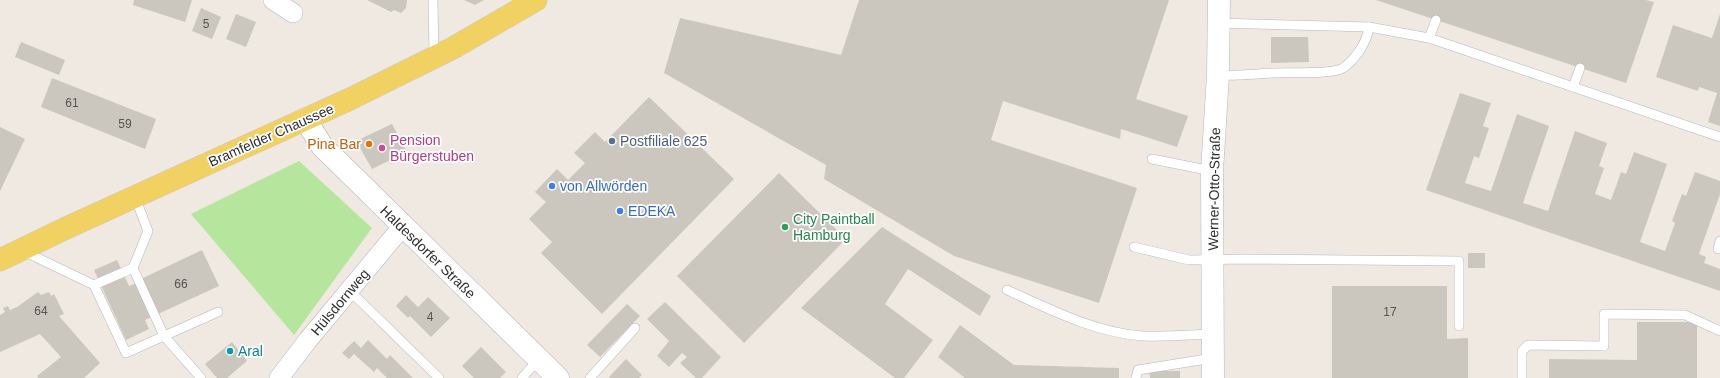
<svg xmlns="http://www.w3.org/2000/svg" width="1720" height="378" font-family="Helvetica,sans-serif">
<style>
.green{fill:#b6e59e}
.building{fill:#cbc7bf}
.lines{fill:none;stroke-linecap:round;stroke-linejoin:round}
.lane-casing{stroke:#b4b7c1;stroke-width:10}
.street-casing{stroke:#b4b7c1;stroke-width:20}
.secondary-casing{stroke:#b4b7c1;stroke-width:23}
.primary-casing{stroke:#c9c9c9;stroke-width:23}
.lane{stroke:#fff;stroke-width:9}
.street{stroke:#fff;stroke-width:19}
.secondary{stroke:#fff;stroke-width:22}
.primary{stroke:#f2d163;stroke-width:22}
.service-dot{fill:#5c6f8a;stroke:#fff;stroke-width:1.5}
.food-dot{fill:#e8710a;stroke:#fff;stroke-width:1.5}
.hotel-dot{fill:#d1479c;stroke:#fff;stroke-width:1.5}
.shop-dot{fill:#3f7fe0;stroke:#fff;stroke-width:1.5}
.leisure-dot{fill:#2e9e5b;stroke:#fff;stroke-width:1.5}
.culture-dot{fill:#0f9aa8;stroke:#fff;stroke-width:1.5}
.labels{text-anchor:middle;stroke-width:3.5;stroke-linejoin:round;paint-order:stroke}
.number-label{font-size:12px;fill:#555452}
.street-label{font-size:14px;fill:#2e2e2e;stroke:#fff}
.hotel-label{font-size:14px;fill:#b23c85;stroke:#fff;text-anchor:start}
.service-label{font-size:14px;fill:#4e5e75;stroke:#fff;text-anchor:start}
.food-label{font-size:14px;fill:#c56008;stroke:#fff;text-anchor:end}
.shop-label{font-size:14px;fill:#366cbe;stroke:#fff;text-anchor:start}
.leisure-label{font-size:14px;fill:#27864d;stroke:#fff;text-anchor:start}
.culture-label{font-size:14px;fill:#0d838f;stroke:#fff;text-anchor:start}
</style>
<rect width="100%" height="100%" fill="#efe9e1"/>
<path class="green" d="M299,161L372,228L294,335L191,214Z"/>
<g class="building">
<path d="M134,0H192L185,22L133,5Z"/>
<path d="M367,0H407L406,8L401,13L394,10L391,12Z"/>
<path d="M464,0H484L475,5Z"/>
<path d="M859,0H1169L1136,99L1188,116L1177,147L1121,129L1120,139L1003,101L991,140L1137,188L1099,303L954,256L824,179L826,165L664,73L680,18L841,55Z"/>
<path d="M1376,0H1646L1654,2L1626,83Z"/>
<path d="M201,8L221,17L212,39L192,31Z"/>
<path d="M236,14L256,22L246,47L226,39Z"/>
<path d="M1720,14V126L1708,122L1717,93L1699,87L1698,91L1656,77L1673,25L1712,38Z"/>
<path d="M1271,37H1308L1309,62L1271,63Z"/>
<path d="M21,42L65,60L59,75L15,57Z"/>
<path d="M52,78L156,119L145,149L41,107Z"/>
<path d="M1460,93L1491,103L1483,126L1489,128L1479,158L1474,156L1465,183L1491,191L1517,114L1549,126L1523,203L1548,211L1575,131L1607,143L1599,166L1604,168L1595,194L1611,200L1621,172L1626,174L1634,152L1667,164L1640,242L1665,251L1675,223L1672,221L1682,194L1686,196L1695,172L1720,181V194L1699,254L1706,257L1704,263L1720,269V291L1426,190Z"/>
<path d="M649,97L734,179L602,314L541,253L552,242L529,219L546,202L535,192L557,169L568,180L585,163L574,153L595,132L605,142Z"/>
<path d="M392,124L407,152L372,169L356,141Z"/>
<path d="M0,127L25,139L0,191Z"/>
<path d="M779,173L846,239L744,343L677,276Z"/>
<path d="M882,227L991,296L980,316L908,269L885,304L933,340L904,378H895L801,308Z"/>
<path d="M202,250L219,286L145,320L149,329L126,340L94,270L117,260L129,286L142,281L141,279Z"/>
<rect x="1468" y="253" width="17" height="15"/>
<path d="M1332,286H1447V339L1468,338V378H1332Z"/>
<path d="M38,292L41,295L49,292L51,296L54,294L64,314L59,316L100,363L84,378H38L37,376L61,357L40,334L0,352V315L5,312L3,308L8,306L10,310L17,307Z"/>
<path d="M406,295L418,307L428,297L450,318L431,337L410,316L408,318L396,306Z"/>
<path d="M665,302L721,357L702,378H696L680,363L687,357L682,353L669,367L657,356L669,341L647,319Z"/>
<path d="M627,304L640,316L600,357L587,345Z"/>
<path d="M1637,322H1697V378H1549V359L1637,360Z"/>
<path d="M960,325L1014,365L1119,368V378H965L938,357Z"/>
<path d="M368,340L387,359L390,355L413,378H387L377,368L374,372L354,354L349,359L342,353L354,341L361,348Z"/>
<path d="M232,342L247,361L227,378H217L205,364Z"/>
<path d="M481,347L506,372L500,378H474L462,366Z"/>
<path d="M626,359L642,375L639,378H610L609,377Z"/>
<path d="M1149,371H1180V378H1150Z"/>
</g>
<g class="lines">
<defs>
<g id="lane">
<path d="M433,0L434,56"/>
<path d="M1218,23L1369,27L1429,38L1720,137"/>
<path d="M1429,38L1436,20"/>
<path d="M1218,75C1236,76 1254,74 1273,73C1288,72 1332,75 1343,68C1356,59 1367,42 1369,27"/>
<path d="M1573,87L1580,68"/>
<path d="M1152,159L1212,171"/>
<path d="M1134,247L1189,260L1246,259L1459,261V326"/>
<path d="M1718,249L1720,241"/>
<path d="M23,251L94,285L126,353L164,336L201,378"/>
<path d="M133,268L164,336L218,312"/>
<path d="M94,285L133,268L148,231L135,197"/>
<path d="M349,290L439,378"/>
<path d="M1007,290C1049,309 1096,333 1143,336C1166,337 1190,335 1213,334"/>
<path d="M522,378L539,359"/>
<path d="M590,378L635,328"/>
<path d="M1136,378L1138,370L1213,358"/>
<path d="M1522,378V351L1528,345L1604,346V314L1685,315L1720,331"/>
</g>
<g id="street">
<path d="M273,0L293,13"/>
<path d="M279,378L308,340L402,227"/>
</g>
<g id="secondary">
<path d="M305,119L322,146L558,378"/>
<path d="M1213,378L1212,171L1218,75L1219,0"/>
</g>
<path id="primary" d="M0,260L64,229L350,99L453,48L536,0"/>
</defs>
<use href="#lane" class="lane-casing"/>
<use href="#street" class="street-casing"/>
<use href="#secondary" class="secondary-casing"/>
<use href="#primary" class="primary-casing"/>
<use href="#lane" class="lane"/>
<use href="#street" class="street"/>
<use href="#secondary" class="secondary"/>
<use href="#primary" class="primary"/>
</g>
<circle class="service-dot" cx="612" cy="141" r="4"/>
<circle class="food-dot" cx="369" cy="144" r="4"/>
<circle class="hotel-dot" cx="382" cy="148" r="4"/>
<g class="shop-dot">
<circle cx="552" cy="186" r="4"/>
<circle cx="620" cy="211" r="4"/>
</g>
<circle class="leisure-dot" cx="785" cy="227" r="4"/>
<circle class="culture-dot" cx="230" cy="351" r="4"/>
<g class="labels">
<g class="number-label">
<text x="206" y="28">5</text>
<text x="72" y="107">61</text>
<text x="125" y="128">59</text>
<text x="181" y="288">66</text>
<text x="41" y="315">64</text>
<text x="1390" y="316">17</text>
<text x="430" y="321">4</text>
</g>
<g class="street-label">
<text transform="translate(271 135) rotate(-24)" y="5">Bramfelder Chaussee</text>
<text transform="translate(1214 189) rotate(-89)" y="5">Werner-Otto-Straße</text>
<text transform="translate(428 252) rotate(44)" y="5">Haldesdorfer Straße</text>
<text transform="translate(340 302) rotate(-50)" y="5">Hülsdornweg</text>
</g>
<g class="hotel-label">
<text x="390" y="145">Pension<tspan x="390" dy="16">Bürgerstuben</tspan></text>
</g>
<g class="service-label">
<text x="620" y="146">Postfiliale 625</text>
</g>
<g class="food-label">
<text x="361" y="149">Pina Bar</text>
</g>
<g class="shop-label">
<text x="560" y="191">von Allwörden</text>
<text x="628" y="216">EDEKA</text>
</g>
<g class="leisure-label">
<text x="793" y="224">City Paintball<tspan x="793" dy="16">Hamburg</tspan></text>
</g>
<g class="culture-label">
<text x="238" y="356">Aral</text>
</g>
</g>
</svg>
